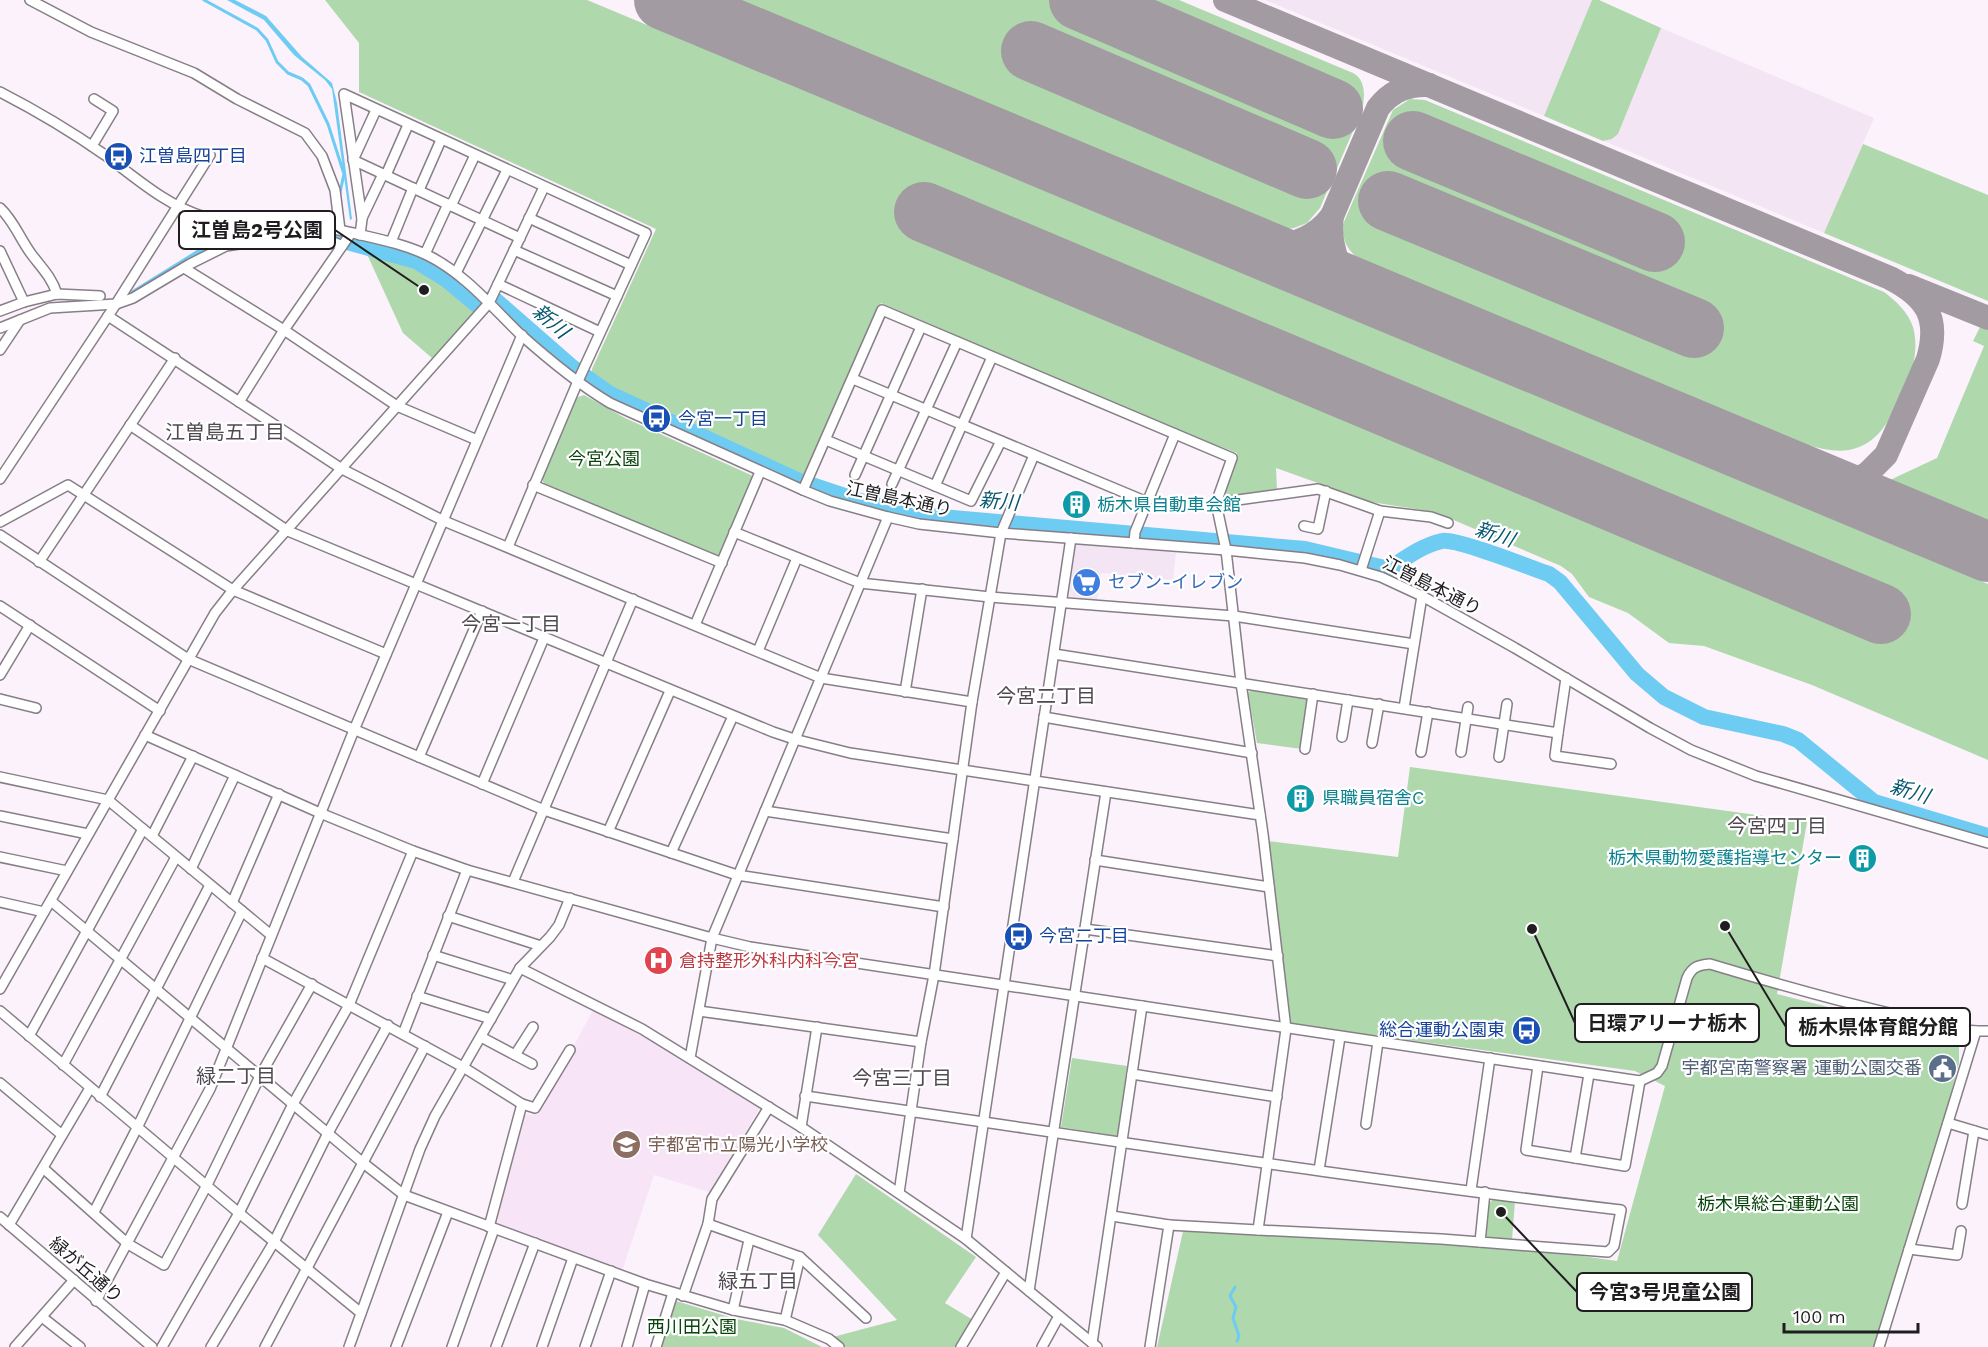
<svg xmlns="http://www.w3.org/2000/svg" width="1988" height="1347" font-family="'Work Sans','Noto Sans JP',sans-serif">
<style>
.built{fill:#f4e5f5}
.education{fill:#f7e5f7}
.green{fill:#afd8ac}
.water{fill:#6ecbf1}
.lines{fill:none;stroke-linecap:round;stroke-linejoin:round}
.stream{stroke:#6ecbf1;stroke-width:3}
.river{stroke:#6ecbf1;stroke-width:16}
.taxiway{stroke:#a29ba2;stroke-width:24}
.runway{stroke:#a29ba2;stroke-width:60}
.minor-casing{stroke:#877f87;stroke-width:12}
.minor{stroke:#fff;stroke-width:9}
.labels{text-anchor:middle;stroke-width:4.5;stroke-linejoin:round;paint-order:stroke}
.transit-label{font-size:18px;fill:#164399;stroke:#fff;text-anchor:start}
.park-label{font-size:18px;fill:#08450a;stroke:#fff}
.street-label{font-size:18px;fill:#201d20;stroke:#fff}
.culture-label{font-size:18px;fill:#0d838f;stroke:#fff;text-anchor:start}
.shop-label{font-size:18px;fill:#366cbe;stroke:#fff;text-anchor:start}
.health-label{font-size:18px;fill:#be3a42;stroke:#fff;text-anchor:start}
.service-label{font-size:18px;fill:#4e5e75;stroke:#fff;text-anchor:end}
.education-label{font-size:18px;fill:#785e54;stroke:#fff;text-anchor:start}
.water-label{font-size:20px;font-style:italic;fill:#065770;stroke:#fff}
.neighbourhood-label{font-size:20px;fill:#504951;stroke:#fff}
.leader{fill:none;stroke:#201d20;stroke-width:2}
.callout-dot{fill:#201d20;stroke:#fff;stroke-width:2}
.callout{fill:#fff;stroke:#201d20;stroke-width:2}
.callout-label{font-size:20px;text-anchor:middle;font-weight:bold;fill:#201d20}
</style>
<rect width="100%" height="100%" fill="#fbf2fc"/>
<g class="built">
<path d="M1265,0H1592L1544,116Z"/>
<path d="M1661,28L1874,118L1824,233L1604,141L1612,139L1618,134Z"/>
<path d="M1076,544L1176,552L1173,580L1101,573L1097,600L1069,596Z"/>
</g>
<path class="education" d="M593,1010L657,1044L760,1108L709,1192L654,1175L622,1271L494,1225L524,1115L537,1114Z"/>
<g class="green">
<path d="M325,0H587L1988,584V760L1812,685L1704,646L1669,643L1628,613L1589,597L1572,574L1561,566L1435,512L1371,502L1276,468L1277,490L1221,497L1237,453L1184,433L881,303L808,474L802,477L597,381L592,374V369L656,229L359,92V43Z"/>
<path d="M740,0H1179L1353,73C1366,80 1365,97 1362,110L1320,208L1307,223L1294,228L1288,229Z"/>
<path d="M1592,0H1599L1661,28L1618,134L1612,139L1603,141L1544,116Z"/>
<path d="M1410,99L1425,100L1884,292C1896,301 1908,312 1913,327C1916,337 1916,349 1914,360C1913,368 1907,377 1904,385C1894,410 1885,437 1859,447C1842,454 1825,450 1808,445L1356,257C1346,247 1342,239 1343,224L1393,110Z"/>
<path d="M1863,144L1988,195V301L1824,233Z"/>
<path d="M361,241L422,259L448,275L481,306L432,358L403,333Z"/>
<path d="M1980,327L1988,330V520L1890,480L1937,458L1984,346L1973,341Z"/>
<path d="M584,395L625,418L753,476L721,554L715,556L544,484L541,475L575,398Z"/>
<path d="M1254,688L1309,699L1302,749L1257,743L1248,693Z"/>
<path d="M1410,767L1807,822L1777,994L1951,1038L1959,1046V1063L1885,1347H1157L1184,1227L1464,1239L1617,1261L1665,1086L1635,1071L1291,1024L1268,841L1398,857Z"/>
<path d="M1072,1058L1127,1066L1118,1136L1061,1127Z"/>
<path d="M856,1174L976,1257L945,1303L973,1320L957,1347H844L833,1337L897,1320L818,1235Z"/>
<path d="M1494,1199L1515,1201L1512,1240L1488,1238L1486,1235L1489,1203Z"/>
<path d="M676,1301L736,1319L784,1328L822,1347H661Z"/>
</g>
<g class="water">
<path d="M227,0H235L266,16L302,57L332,83L337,103L352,219L350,220L332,89L325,80L294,55L264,20Z"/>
<path d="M315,233L332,235L331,239H245L134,294L131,291L197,250L229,237L245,235Z"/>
<path d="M359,241C404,251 429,260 465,290L462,293C428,263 400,256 358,244Z"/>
</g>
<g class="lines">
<g class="stream">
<path d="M204,0L257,29L267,40L277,62L288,73L302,79L309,85L328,124L344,174L339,197"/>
<path d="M328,237L335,215"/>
<path d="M1235,1287L1230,1296L1236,1307L1233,1318L1239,1336L1237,1341"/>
</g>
<path class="river" d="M329,237L416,261L447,280L477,305L493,298L572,367L610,394L797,480L860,501L919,515L1305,549L1389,569C1405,558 1423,545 1442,541C1456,538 1531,568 1549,574L1560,582L1637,674L1664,697L1704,717L1783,734L1798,740L1874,802L1988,836"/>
<g class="taxiway">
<path d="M1225,0L1890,278C1927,297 1940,318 1928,359L1886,455L1868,473L1852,483L1834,488"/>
<path d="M1253,245C1284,249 1313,241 1332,216"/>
<path d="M1909,286L1988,318"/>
<path d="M1353,287C1337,268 1328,241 1332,216L1378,108C1391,91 1407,84 1429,85"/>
</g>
<g class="runway">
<path d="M664,0L1988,552"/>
<path d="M1079,0L1333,109"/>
<path d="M1031,51L1307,169"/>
<path d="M1413,141L1655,242"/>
<path d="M1388,201L1694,328"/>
<path d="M924,212L1881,614"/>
</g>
<defs>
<g id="minor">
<path d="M30,0L91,32L194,73L237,99L305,133L322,156L335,190L340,230"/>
<path d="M0,92C37,111 72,132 105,155C136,178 167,206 205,217C242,229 271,225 308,226C324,226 338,230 353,233C378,239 404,244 427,255C464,273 491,306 520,334C548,359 578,384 610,403L803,490L830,501L888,517L919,524L1001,533L1226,550L1305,558L1340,565L1381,577L1422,596L1515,648L1650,728L1691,750L1756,776L1988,843"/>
<path d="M376,110L353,160L520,238"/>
<path d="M92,146L113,111L94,99"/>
<path d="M386,175L408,125"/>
<path d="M419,190L441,140"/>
<path d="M451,206L475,155"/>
<path d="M0,208C14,221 20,239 32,255C42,268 52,278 57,294"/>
<path d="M362,218L383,174"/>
<path d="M529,218L631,265"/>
<path d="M360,235L362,219L344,94L646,233L578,381L508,547"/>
<path d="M391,242L413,188"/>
<path d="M514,250L617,296"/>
<path d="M0,251L24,302"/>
<path d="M425,254L448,204"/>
<path d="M184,268L284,330L397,406L477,440"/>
<path d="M456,273L507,170"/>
<path d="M498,284L600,332"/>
<path d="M0,311L24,302L57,294L100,296"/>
<path d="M108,316L342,469L444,521L821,678L972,702"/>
<path d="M0,328L50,308L116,304L133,298L190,264L226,246L252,242L314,240L336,243L342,246"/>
<path d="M0,350L20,320"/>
<path d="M853,379L1147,502"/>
<path d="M239,402L284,330L351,233"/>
<path d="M130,425L288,531L773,732L794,739L850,753L1260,815"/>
<path d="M826,440L971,501L1001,441"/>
<path d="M855,475L921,327"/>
<path d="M0,479L116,304L210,155"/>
<path d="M892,484L957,342"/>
<path d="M533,485L722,563"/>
<path d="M935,486L992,357"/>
<path d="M803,490L882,310L1232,458L1216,503L1226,550L1241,683L1263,834L1286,1029L1258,1230L1169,1225L1150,1347"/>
<path d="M1216,503L1318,489L1380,511L1431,517L1448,523"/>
<path d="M0,522L68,485L233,590L386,654"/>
<path d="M1304,526L1318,529L1326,491"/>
<path d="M734,532L860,583L990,597L1234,616L1414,644"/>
<path d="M0,535L188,659L544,810L737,875L944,907"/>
<path d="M1134,543L1135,532L1175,434"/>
<path d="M39,562L175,358"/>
<path d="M1361,570L1380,511"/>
<path d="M0,606L160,711"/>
<path d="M695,625L760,472"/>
<path d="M758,651L797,558"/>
<path d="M1054,654L1558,733L1566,678"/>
<path d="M0,675L30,625"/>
<path d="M905,692L922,589"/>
<path d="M0,699L36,708"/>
<path d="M1404,708L1422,596"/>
<path d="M1044,717L1252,753"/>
<path d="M1558,733L1555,756L1611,764"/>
<path d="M145,735L320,813L413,851L467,870L712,938L750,947L1640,1081L1657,1073L1662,1066L1687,978C1692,967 1698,965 1710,964C1773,983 1837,1001 1902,1016C1930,1022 1959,1032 1988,1031"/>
<path d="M1342,737L1348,700"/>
<path d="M1372,743L1379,704"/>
<path d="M1305,749L1313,694"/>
<path d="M1421,752L1428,712"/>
<path d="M1461,752L1468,707"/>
<path d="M419,757L482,611"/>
<path d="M1499,757L1507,704"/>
<path d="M0,777L108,800L271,935"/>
<path d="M482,784L544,638"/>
<path d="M765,811L953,839"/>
<path d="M0,816L88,834"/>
<path d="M608,832L670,691"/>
<path d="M152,836L193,756"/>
<path d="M671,853L733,716"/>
<path d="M0,857L67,871"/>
<path d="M1095,860L1269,887"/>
<path d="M191,869L235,775"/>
<path d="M513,882L633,599"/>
<path d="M51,901L362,1162L404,1195L645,1284L733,1310L785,1320L829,1339L839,1347"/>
<path d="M0,902L44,912"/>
<path d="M232,903L279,794"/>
<path d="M448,916L541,946"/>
<path d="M1085,929L1278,956"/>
<path d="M433,955L513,980"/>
<path d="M262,958L463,1067L522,1104L489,1227"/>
<path d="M520,968L642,1029L801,1127L966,1239L1097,1347"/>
<path d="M0,989L215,613L233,590L489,303L544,187"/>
<path d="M417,996L491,1019"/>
<path d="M0,1011L239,1213L361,1313"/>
<path d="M699,1011L921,1042"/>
<path d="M403,1034L467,870"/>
<path d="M29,1036L143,829"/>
<path d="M481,1037L532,1064"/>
<path d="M515,1055L533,1027"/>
<path d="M690,1058L712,938L888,517"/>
<path d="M63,1065L176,857"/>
<path d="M1538,1066L1526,1150L1625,1166L1640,1081"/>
<path d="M1132,1074L1277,1097"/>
<path d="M0,1083L62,1135"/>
<path d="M805,1096C1077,1135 1348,1178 1621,1210L1614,1246L1608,1252L1441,1239L1258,1230"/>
<path d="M100,1097L210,885"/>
<path d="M522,1104L535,1108L570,1050"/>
<path d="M1948,1123L1988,1135"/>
<path d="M1366,1124L1378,1042"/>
<path d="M801,1127L817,1027"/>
<path d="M1575,1158L1589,1074"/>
<path d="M43,1168L128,1244L164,1265L207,1185L260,1076L312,984"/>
<path d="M1319,1170L1340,1037"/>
<path d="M1471,1190L1490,1058"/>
<path d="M899,1193L921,1042L934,975L972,702L1001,533L1034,455"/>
<path d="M1962,1204L1974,1131"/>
<path d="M94,1212L137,1128L242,911"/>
<path d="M1112,1216L1169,1225"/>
<path d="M0,1217L152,1347"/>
<path d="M708,1224L800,1257L866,1318"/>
<path d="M9,1225L90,1088"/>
<path d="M966,1239L1071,538"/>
<path d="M1480,1242L1485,1192"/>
<path d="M1909,1249L1957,1255L1961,1231"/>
<path d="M1029,1291L1106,792"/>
<path d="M683,1296L708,1224L712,1199L769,1107"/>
<path d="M96,1301L210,1089L354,730L522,335"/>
<path d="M733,1310L749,1240"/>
<path d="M42,1317L80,1347"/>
<path d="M785,1320L800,1257"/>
<path d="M1092,1343L1142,1006"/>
<path d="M15,1347L74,1280"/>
<path d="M162,1347L239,1213L293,1104L349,1005L413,851"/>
<path d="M211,1347L274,1242L328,1133L388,1025"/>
<path d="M265,1347L425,1046"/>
<path d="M349,1347L420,1149L435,1116L520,968L550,937L559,925L570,898"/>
<path d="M396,1347L448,1212"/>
<path d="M452,1347L494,1229"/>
<path d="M496,1347L535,1243"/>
<path d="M542,1347L573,1258"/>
<path d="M585,1347L611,1271"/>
<path d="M627,1347L645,1284"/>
<path d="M656,1347L673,1293"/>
<path d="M961,1347L1006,1272"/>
<path d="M1042,1347L1059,1316"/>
<path d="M1879,1347L1976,1031"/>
</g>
</defs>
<use href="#minor" class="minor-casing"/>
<use href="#minor" class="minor"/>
</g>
<defs>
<symbol id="bus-disc" viewBox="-11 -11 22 22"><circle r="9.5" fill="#1a4fb4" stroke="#fff"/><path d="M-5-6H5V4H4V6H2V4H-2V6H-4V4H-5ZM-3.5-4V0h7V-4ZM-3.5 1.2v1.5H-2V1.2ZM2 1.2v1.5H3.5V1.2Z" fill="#fff"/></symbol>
<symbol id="building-disc" viewBox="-11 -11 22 22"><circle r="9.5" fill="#0f9aa8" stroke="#fff"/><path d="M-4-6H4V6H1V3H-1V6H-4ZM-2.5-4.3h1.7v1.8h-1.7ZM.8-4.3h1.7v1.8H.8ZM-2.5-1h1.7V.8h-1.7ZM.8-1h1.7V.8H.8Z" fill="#fff"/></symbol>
<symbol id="supermarket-disc" viewBox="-11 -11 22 22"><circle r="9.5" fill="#3f7fe0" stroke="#fff"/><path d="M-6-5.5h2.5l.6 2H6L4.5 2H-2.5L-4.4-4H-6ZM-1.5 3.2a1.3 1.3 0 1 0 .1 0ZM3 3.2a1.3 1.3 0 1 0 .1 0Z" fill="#fff"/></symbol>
<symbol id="hospital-disc" viewBox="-11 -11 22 22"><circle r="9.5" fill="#e0444e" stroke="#fff"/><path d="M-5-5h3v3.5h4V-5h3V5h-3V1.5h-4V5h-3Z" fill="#fff"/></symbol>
<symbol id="civic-disc" viewBox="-11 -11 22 22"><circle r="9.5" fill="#5c6f8a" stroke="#fff"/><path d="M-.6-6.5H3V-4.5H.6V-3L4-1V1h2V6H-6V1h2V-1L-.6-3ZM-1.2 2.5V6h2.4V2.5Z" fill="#fff"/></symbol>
<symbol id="school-disc" viewBox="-11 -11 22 22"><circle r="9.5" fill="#8d6e63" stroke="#fff"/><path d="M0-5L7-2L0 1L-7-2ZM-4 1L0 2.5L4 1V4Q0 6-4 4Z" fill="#fff"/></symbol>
</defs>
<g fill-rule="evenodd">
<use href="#bus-disc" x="102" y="140" width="33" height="33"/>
<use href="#bus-disc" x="640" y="402" width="33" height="33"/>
<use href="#building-disc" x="1060" y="488" width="33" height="33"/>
<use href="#supermarket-disc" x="1070" y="566" width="33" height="33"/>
<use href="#building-disc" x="1284" y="782" width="33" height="33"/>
<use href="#building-disc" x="1846" y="842" width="33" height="33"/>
<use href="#bus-disc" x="1002" y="920" width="33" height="33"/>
<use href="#hospital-disc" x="642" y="944" width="33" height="33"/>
<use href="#bus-disc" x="1510" y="1014" width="33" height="33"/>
<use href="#civic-disc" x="1926" y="1052" width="33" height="33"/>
<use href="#school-disc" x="610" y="1128" width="33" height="33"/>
</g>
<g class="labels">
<g class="transit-label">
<text x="139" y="162">江曽島四丁目</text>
<text x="678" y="425">今宮一丁目</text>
<text x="1039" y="942">今宮二丁目</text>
<text x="1505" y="1036" text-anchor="end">総合運動公園東</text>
</g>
<g class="park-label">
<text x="604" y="465">今宮公園</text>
<text x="1778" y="1210">栃木県総合運動公園</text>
<text x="692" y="1333">西川田公園</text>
</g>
<g class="street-label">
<text transform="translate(899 499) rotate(12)" y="6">江曽島本通り</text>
<text transform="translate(1432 586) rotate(27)" y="6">江曽島本通り</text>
<text transform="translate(86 1270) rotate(41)" y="6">緑が丘通り</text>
</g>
<g class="culture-label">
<text x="1097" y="511">栃木県自動車会館</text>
<text x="1322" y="804">県職員宿舎C</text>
<text x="1842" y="864" text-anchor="end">栃木県動物愛護指導センター</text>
</g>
<g class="shop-label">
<text x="1108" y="588">セブン-イレブン</text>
</g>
<g class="health-label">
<text x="679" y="967">倉持整形外科内科今宮</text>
</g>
<g class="service-label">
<text x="1922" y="1074">宇都宮南警察署 運動公園交番</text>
</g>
<g class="education-label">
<text x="648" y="1151">宇都宮市立陽光小学校</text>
</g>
<g class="water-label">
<text transform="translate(551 321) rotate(41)" y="7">新川</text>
<text transform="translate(999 501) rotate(5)" y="7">新川</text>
<text transform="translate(1495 534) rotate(18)" y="7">新川</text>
<text transform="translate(1910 791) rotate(17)" y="7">新川</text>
</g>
<g class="neighbourhood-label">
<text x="225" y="439">江曽島五丁目</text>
<text x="511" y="631">今宮一丁目</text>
<text x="1046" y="703">今宮二丁目</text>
<text x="1777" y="833">今宮四丁目</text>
<text x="236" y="1083">緑二丁目</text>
<text x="902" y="1085">今宮三丁目</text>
<text x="758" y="1288">緑五丁目</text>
</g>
</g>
<path class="leader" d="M424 290L335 230M1532 929L1575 1023M1725 926L1786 1027M1501 1212L1577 1292"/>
<g class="callout-dot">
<circle cx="424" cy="290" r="6"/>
<circle cx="1532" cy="929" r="6"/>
<circle cx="1725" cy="926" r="6"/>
<circle cx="1501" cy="1212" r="6"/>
</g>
<g class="callout">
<rect x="179" y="211" width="156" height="38" rx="6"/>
<rect x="1575" y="1004" width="184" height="38" rx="6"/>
<rect x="1786" y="1008" width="184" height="38" rx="6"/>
<rect x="1577" y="1273" width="175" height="38" rx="6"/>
</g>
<g class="callout-label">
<text x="257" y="237">江曽島2号公園</text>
<text x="1667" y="1030">日環アリーナ栃木</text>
<text x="1878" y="1034">栃木県体育館分館</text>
<text x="1665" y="1299">今宮3号児童公園</text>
</g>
<path d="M1784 1323v9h134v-9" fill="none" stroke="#201d20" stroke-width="3"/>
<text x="1793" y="1323" font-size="18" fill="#201d20" stroke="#ffffff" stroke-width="4.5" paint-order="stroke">100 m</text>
</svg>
